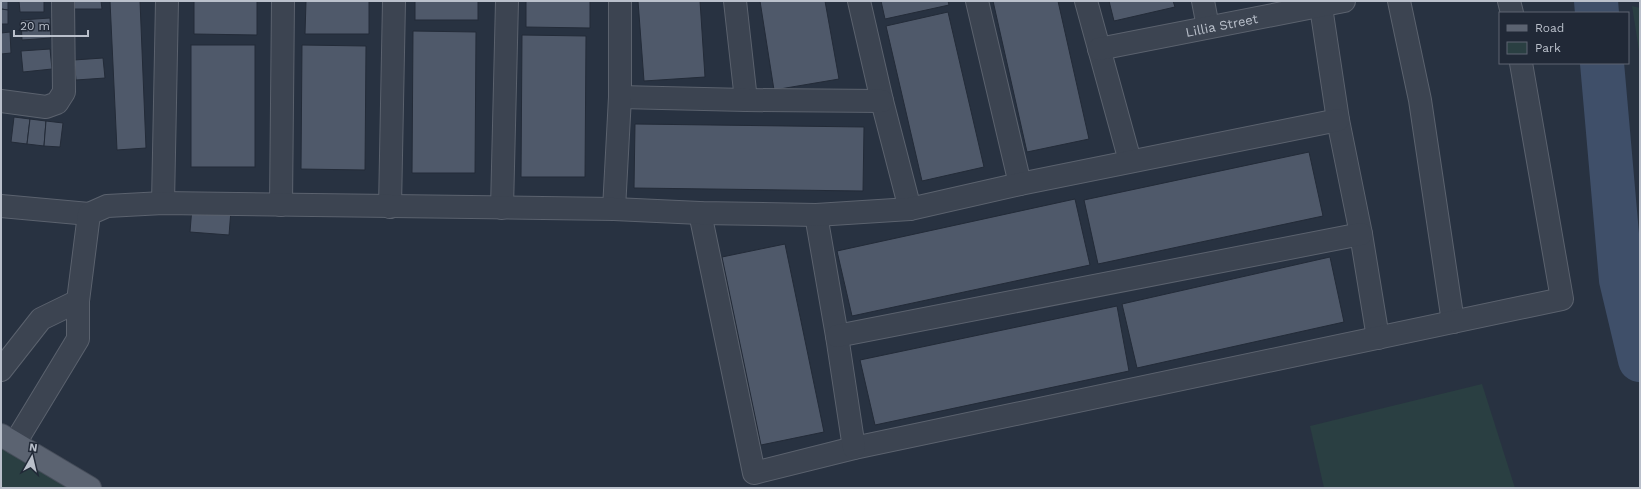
<svg xmlns="http://www.w3.org/2000/svg" width="1641" height="489" font-family="'Work Sans',sans-serif">
<style>
.green{fill:#2a3f42}
.lines{fill:none;stroke-linecap:round;stroke-linejoin:round}
.river{stroke:#3f4f69;stroke-width:44}
.building{fill:#4f596a;stroke:#232b38}
.minor-casing{stroke:#5b626e;stroke-width:24}
.major-casing{stroke:#464d5a;stroke-width:24}
.minor{stroke:#3c4451;stroke-width:22}
.major{stroke:#5b6371;stroke-width:22}
.labels{text-anchor:middle;stroke-width:3;stroke-linejoin:round;paint-order:stroke}
.street-label{font-size:13px;fill:#bac0cb;stroke:#212937}
</style>
<rect width="100%" height="100%" fill="#283241"/>
<g class="green">
<path d="M1632,6L1640,8V57Z"/>
<path d="M1482,384L1515,488H1324L1310,426Z"/>
<path d="M1,447L70,488H1Z"/>
</g>
<g class="lines">
<g class="river">
<path d="M1596,1L1597,13"/>
<path d="M1602,63L1621,280L1640,360"/>
</g>
</g>
<g class="building">
<path d="M1,1H8V10L1,9Z"/>
<path d="M19,1H44V12H20Z"/>
<path d="M74,1H101L102,9H74Z"/>
<path d="M110,1H140L146,148L117,150Z"/>
<path d="M194,1H257V35L194,34Z"/>
<path d="M306,1H369V34H305Z"/>
<rect x="415" y="1" width="63" height="19"/>
<path d="M526,1H590V28L526,27Z"/>
<path d="M638,1H700L705,77L644,81Z"/>
<path d="M760,1H825L839,79L774,90Z"/>
<path d="M881,1H948L949,5L885,19Z"/>
<path d="M993,1H1058L1089,139L1027,152Z"/>
<path d="M1109,1H1173L1175,7L1114,21Z"/>
<path d="M1,9L8,10V24H1Z"/>
<path d="M948,12L984,167L922,181L886,26Z"/>
<path d="M50,18L51,38L22,40L21,20Z"/>
<path d="M413,31L476,32L475,173H412Z"/>
<path d="M10,32L11,53L1,54V33Z"/>
<path d="M522,35L586,36L585,177H521Z"/>
<rect x="191" y="45" width="64" height="122"/>
<path d="M302,45L366,46L365,170L301,169Z"/>
<path d="M50,49L52,69L23,72L21,51Z"/>
<path d="M103,58L105,78L76,80L74,60Z"/>
<path d="M14,117L30,119L27,144L11,142Z"/>
<path d="M30,119L46,121L44,146L27,144Z"/>
<path d="M46,121L63,123L60,147L44,146Z"/>
<path d="M635,124L864,127L863,191L634,188Z"/>
<path d="M1309,152L1323,216L1098,264L1084,200Z"/>
<path d="M1075,199L1090,265L852,316L837,251Z"/>
<path d="M192,207L231,210L229,235L190,232Z"/>
<path d="M785,244L824,432L761,445L722,257Z"/>
<path d="M1330,257L1344,322L1137,368L1122,304Z"/>
<path d="M1117,306L1129,371L875,425L860,360Z"/>
</g>
<g class="lines">
<defs>
<g id="minor">
<path d="M735,1L746,100"/>
<path d="M859,1L882,101L910,209"/>
<path d="M977,1L1020,184"/>
<path d="M1086,1L1130,161"/>
<path d="M1203,1L1208,27"/>
<path d="M1399,1L1420,100L1453,322"/>
<path d="M1509,1L1512,13"/>
<path d="M1321,7L1338,120L1361,234L1378,338"/>
<path id="s1" d="M1099,49L1344,1"/>
<path d="M620,97L746,100L882,101"/>
<path d="M1,101L46,107L57,103L64,92L63,1"/>
<path d="M163,203L167,1"/>
<path d="M281,205L283,1"/>
<path d="M1,206L89,214"/>
<path d="M390,207L394,1"/>
<path d="M502,208L507,1"/>
<path d="M614,209L620,97V1"/>
<path d="M700,213L754,473L854,448L1562,299L1521,63"/>
<path d="M816,215L837,336L854,448"/>
<path d="M837,336L1361,234"/>
<path d="M1,370L41,319L78,301"/>
<path d="M15,443L78,339V301L89,214L107,206L163,203L614,209L700,213L816,215L910,209L1020,184L1338,120"/>
</g>
<path id="major" d="M1,435L90,488"/>
</defs>
<use href="#minor" class="minor-casing"/>
<use href="#major" class="major-casing"/>
<use href="#minor" class="minor"/>
<use href="#major" class="major"/>
</g>
<g class="labels">
<g class="street-label">
<text dy="5" stroke="none"><textPath href="#s1" startOffset="125">Lillia Street</textPath></text>
</g>
</g>
<rect width="1641" height="489" fill="none" stroke="#bac0cb" stroke-width="4"/>
<rect x="1499" y="12" width="130" height="52" fill="#212937" stroke="#5e6572"/>
<rect x="1507" y="25" width="20" height="6" fill="#5b6371" stroke="#5e6572"/>
<text x="1535" y="32" font-size="12" fill="#bac0cb">Road</text>
<rect x="1507" y="42" width="20" height="12" fill="#2a3f42" stroke="#5e6572"/>
<text x="1535" y="52" font-size="12" fill="#bac0cb">Park</text>
<g transform="translate(32 457) rotate(8)" stroke="#212937" stroke-width="3" paint-order="stroke">
<path d="M0-3L7 15L0 10L-7 15Z" fill="#bac0cb"/>
<text y="-6" font-size="11" font-weight="bold" text-anchor="middle" fill="#bac0cb">N</text>
</g>
<path d="M14 30v6h74v-6" fill="none" stroke="#bac0cb" stroke-width="2"/>
<text x="20" y="30" font-size="12" fill="#bac0cb" stroke="#212937" stroke-width="3" paint-order="stroke">20 m</text>
</svg>
